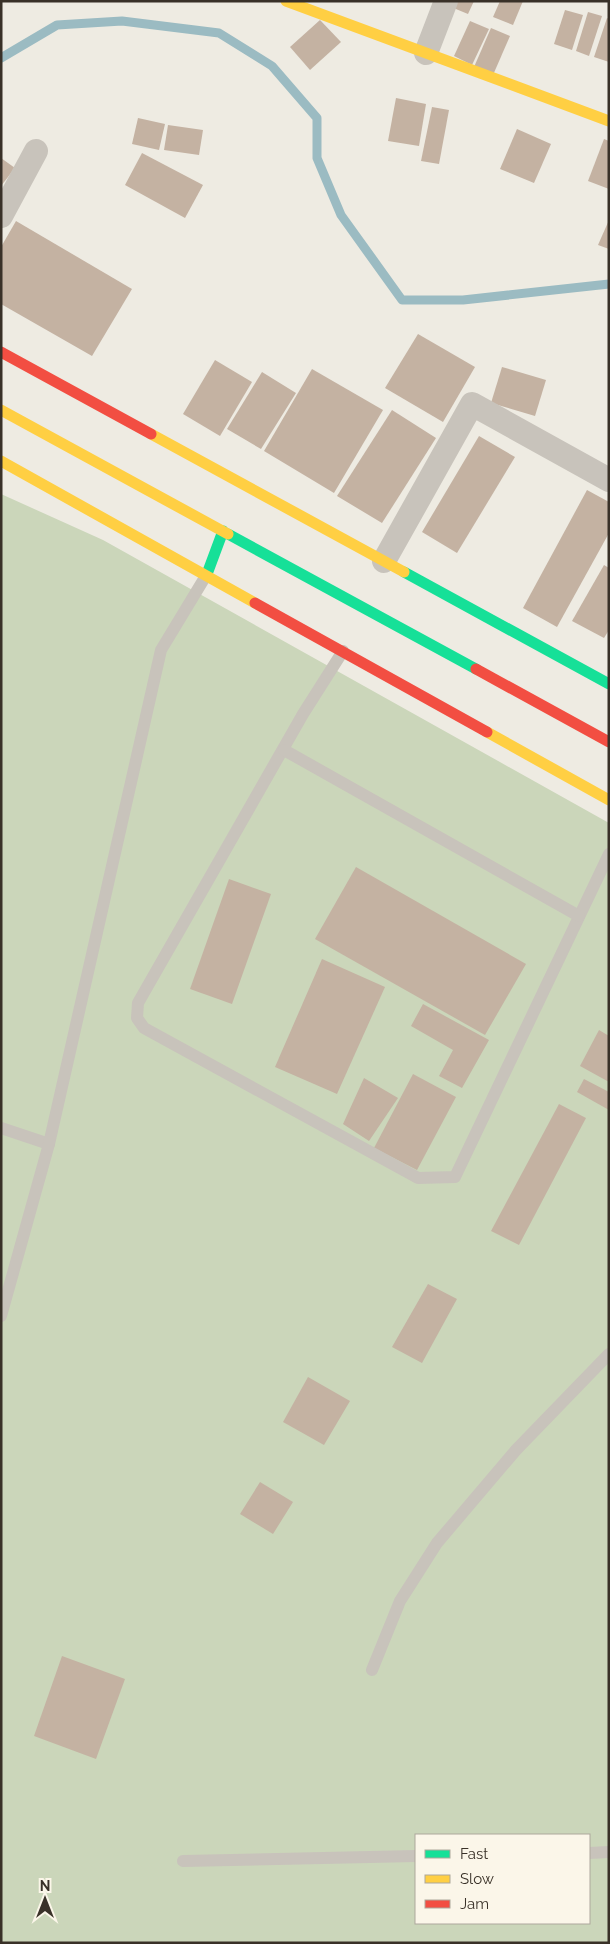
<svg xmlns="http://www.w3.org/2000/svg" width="610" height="1944" font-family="Raleway,sans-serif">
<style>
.green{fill:#cbd6ba;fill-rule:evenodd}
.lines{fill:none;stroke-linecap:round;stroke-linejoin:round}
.stream{stroke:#9bbbc2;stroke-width:9}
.building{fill:#c4b2a2}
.lane{stroke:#c8c3bb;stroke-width:12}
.street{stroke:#c8c3bb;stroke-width:24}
.fast{stroke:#16e098;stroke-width:11}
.slow{stroke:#ffcf43;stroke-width:11}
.jam{stroke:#f24e42;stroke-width:11}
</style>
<rect width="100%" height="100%" fill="#eeebe2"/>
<path class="green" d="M1,494L103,540L609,823V1943H1ZM416,1835H589V1923H416Z"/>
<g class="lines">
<path class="stream" d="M1,58L57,25L122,21L219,33L272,66L317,118V158L341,215L402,300H463L609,284"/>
</g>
<g class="building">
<path d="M454,1H474L468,14L451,7Z"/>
<path d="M500,1H523L513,25L493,17Z"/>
<path d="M565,10L583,15L572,50L554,44Z"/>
<path d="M588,12L602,16L589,56L576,51Z"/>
<path d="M607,18L609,19V62L594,57Z"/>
<path d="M320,20L341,42L310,70L290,47Z"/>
<path d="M470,21L489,29L472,65L454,56Z"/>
<path d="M491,28L510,36L493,75L474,67Z"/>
<path d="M396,98L426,104L419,146L388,141Z"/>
<path d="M432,107L449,110L439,164L421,161Z"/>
<path d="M138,118L165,124L159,150L132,144Z"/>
<path d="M168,125L203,130L199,155L164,150Z"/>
<path d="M517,129L551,144L534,183L500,169Z"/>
<path d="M604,139L609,141V189L588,181Z"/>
<path d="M142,153L203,185L185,218L125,185Z"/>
<path d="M1,158L15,168L1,186Z"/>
<path d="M609,220V249L598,245Z"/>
<path d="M16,221L132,289L92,356L1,304V247Z"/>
<path d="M418,334L475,367L443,422L385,388Z"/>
<path d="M215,360L252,382L220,436L183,414Z"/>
<path d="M502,367L546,380L535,416L491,403Z"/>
<path d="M312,369L383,410L334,493L264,451Z"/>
<path d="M262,372L296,393L261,449L227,429Z"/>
<path d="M392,410L436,438L382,523L337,496Z"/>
<path d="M479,436L515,457L457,553L422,532Z"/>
<path d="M587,490L609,502V533L557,627L523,608Z"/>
<path d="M604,565L609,568V630L604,638L572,621Z"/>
<path d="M356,867L526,964L485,1035L315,939Z"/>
<path d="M229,879L271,894L232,1004L190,989Z"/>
<path d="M322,959L385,987L337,1094L275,1067Z"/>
<path d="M423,1004L489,1040L462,1088L439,1076L453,1050L411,1026Z"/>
<path d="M599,1030L609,1036V1082L580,1066Z"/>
<path d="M413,1074L456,1097L417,1170L374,1148Z"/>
<path d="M364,1078L398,1098L369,1141L343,1124Z"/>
<path d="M584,1079L609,1092V1110L577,1092Z"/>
<path d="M559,1104L586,1118L519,1245L491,1231Z"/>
<path d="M428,1284L457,1299L422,1363L392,1347Z"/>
<path d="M308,1377L350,1401L324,1445L283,1422Z"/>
<path d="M260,1482L293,1502L273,1534L240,1514Z"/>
<path d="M62,1656L125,1679L96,1759L34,1736Z"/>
</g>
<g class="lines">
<g class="lane">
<path d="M343,651L303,714L138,1003L137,1018L144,1028L418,1178L455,1177L609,854"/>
<path d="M284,750L579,916"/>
<path d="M1,1128L49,1144"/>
<path d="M1,1316L49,1144L161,650L207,574"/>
<path d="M372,1670L400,1601L437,1543L516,1450L609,1354"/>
<path d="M589,1853L609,1852"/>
<path d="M183,1861L416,1856"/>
</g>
<g class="street">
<path d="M426,53L446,1"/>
<path d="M1,216L36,151"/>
<path d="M384,561L472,404L609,480"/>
</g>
<g class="fast">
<path d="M228,534L476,669"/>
<path d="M404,572L609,684"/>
<path d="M207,574L223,531"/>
</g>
<g class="slow">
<path d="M286,1L609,121"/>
<path d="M1,410L228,534"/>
<path d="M151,434L404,572"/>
<path d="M1,461L255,603"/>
<path d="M487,732L609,800"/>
</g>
<g class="jam">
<path d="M1,352L151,434"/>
<path d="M255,603L487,732"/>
<path d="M476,669L609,742"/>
</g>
</g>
<rect width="610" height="1944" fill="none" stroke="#393128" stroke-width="5"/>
<rect x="415" y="1834" width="175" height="90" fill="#fbf6e9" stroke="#ada79c"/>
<rect x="425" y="1850" width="25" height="8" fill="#16e098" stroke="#ada79c"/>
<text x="460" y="1859" font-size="15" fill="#393128">Fast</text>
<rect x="425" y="1875" width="25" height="8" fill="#ffcf43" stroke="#ada79c"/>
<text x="460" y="1884" font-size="15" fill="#393128">Slow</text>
<rect x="425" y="1900" width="25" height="8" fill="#f24e42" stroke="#ada79c"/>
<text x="460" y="1909" font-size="15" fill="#393128">Jam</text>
<g transform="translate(45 1899)" stroke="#fbf6e9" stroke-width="4" paint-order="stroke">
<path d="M0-4L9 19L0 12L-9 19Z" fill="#393128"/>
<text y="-8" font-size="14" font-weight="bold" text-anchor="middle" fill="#393128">N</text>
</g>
</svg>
